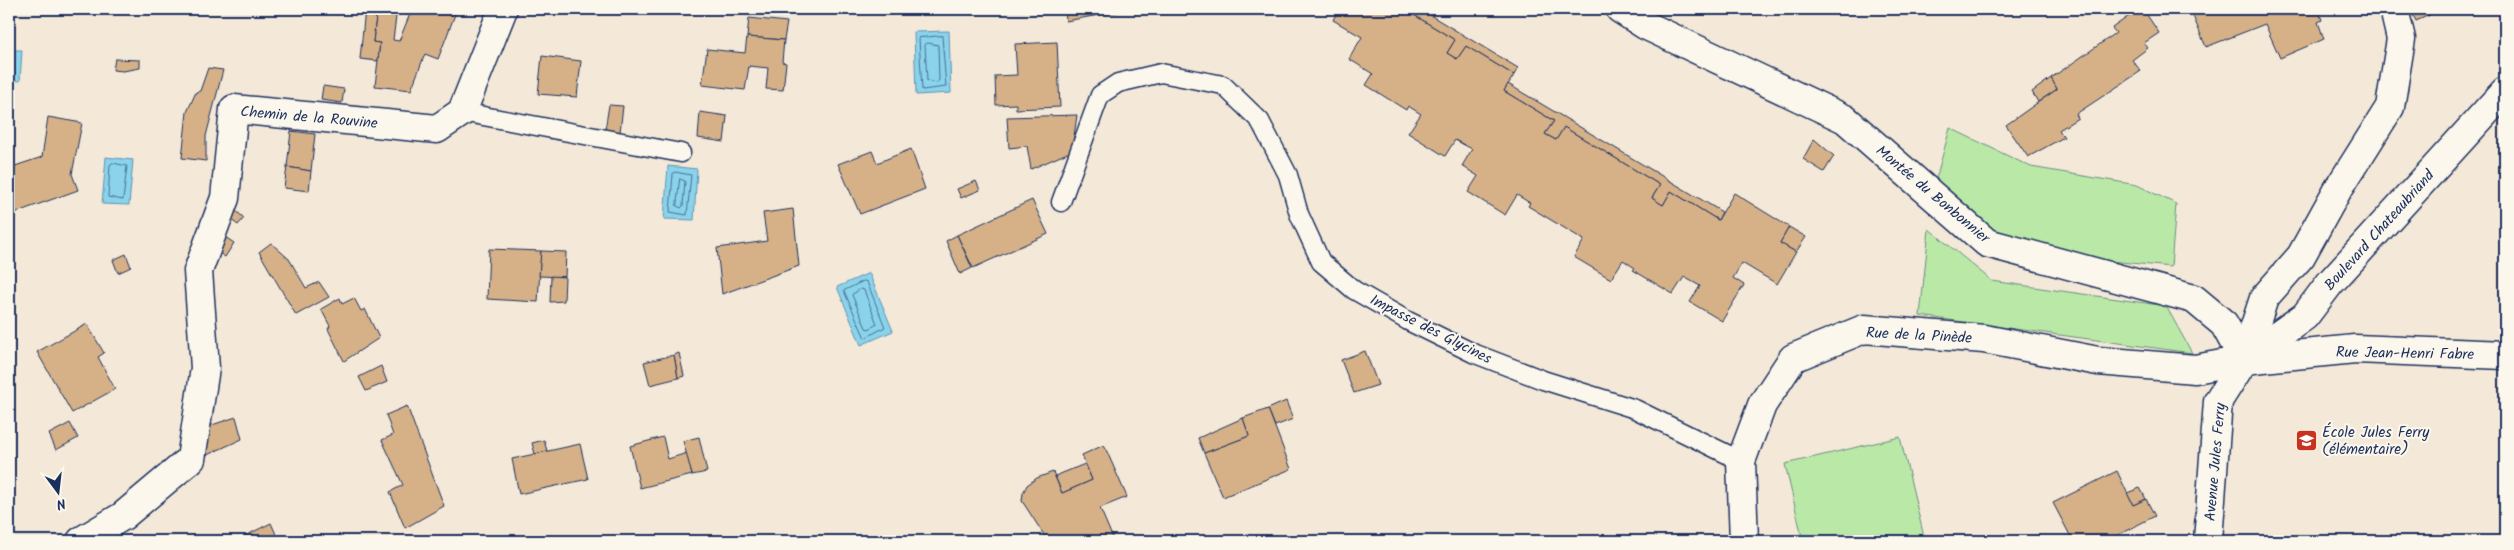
<svg xmlns="http://www.w3.org/2000/svg" width="2514" height="550" font-family="Kalam,sans-serif">
<style>
.green{fill:#bae9a7;stroke:#6a8c82}
.water{fill:#8ad3eb;stroke:#5e91b3}
.lines{fill:none;stroke-linecap:round;stroke-linejoin:round}
.shore{stroke:#477196;stroke-width:1}
.building{fill:#d6b188;stroke:#1b2f5e}
.lane-casing{stroke:#1b2f5e;stroke-width:21}
.street-casing{stroke:#1b2f5e;stroke-width:31}
.lane{stroke:#fbf7ec;stroke-width:18}
.street{stroke:#fbf7ec;stroke-width:28}
.labels{text-anchor:middle;stroke-width:4;stroke-linejoin:round;paint-order:stroke}
.street-label{font-size:15px;fill:#1b2f5e;stroke:#fbf7ec}
.poi-label{font-size:15px;fill:#1b2f5e;stroke:#fbf7ec;text-anchor:start}
</style>
<rect width="100%" height="100%" fill="#f4e9d8"/>
<filter id="ink" filterUnits="userSpaceOnUse"><feTurbulence type="fractalNoise" baseFrequency=".02" numOctaves="2"/><feDisplacementMap in="SourceGraphic" scale="10" xChannelSelector="R" yChannelSelector="G"/><feConvolveMatrix kernelMatrix="1 2 1 2 8 2 1 2 1" color-interpolation-filters="sRGB"/></filter>
<g filter="url(#ink)">
<g class="green">
<path d="M1950,128L2031,167L2137,185L2176,204L2171,267L2100,260L2000,234L1933,190Z"/>
<path d="M1929,229L1992,281L2166,306L2192,353L1920,316Z"/>
<path d="M1900,437L1925,541H1803L1785,464Z"/>
</g>
<g class="water">
<path d="M949,31L951,93L916,95L914,32Z"/>
<path d="M9,50H22L20,81L9,80Z"/>
<path d="M106,157L133,160L129,205L102,204Z"/>
<path d="M668,166L697,169L694,220L664,219Z"/>
<path d="M869,273L893,331L861,345L837,287Z"/>
</g>
<g class="lines">
<g class="shore">
<path d="M942,36L946,87L922,90L919,38Z"/>
<path d="M928,43L938,45L939,80L937,83L927,81L925,45Z"/>
<path d="M113,163L127,166L123,200L108,197L110,165Z"/>
<path d="M675,172L691,175L687,215L670,212L673,174Z"/>
<path d="M680,179L685,181L683,206L681,208L677,206Z"/>
<path d="M864,281L867,282L885,327L865,338L844,291Z"/>
<path d="M861,289L864,290L877,324L869,329L866,328L852,295Z"/>
</g>
</g>
<g class="building">
<path d="M365,9H377L373,42L380,43L378,61L360,59Z"/>
<path d="M377,9H397L393,40L399,41L412,9H457L438,59L425,54L411,90L375,86L380,43L373,42Z"/>
<path d="M1065,9H1126L1127,10L1066,21Z"/>
<path d="M1331,9H1407L1406,10L1455,40L1447,53L1457,59L1466,46L1514,75L1504,91L1554,121L1545,134L1556,140L1564,127L1660,185L1652,198L1663,205L1671,191L1718,220L1734,193L1789,227L1780,243L1796,252L1777,284L1742,263L1733,278L1744,285L1722,321L1690,302L1700,286L1684,277L1673,294L1633,270L1635,268L1623,260L1611,279L1574,257L1584,240L1528,206L1530,203L1517,195L1505,215L1468,192L1478,176L1462,166L1472,149L1455,140L1445,156L1408,133L1421,114L1408,106L1406,110L1366,85L1373,74L1349,59L1362,37L1333,20L1337,12Z"/>
<path d="M1407,9H1420L1518,68L1514,75L1466,46L1457,59L1447,53L1455,40L1406,10Z"/>
<path d="M2139,9H2143L2159,33L2144,43L2148,48L2132,60L2141,71L2076,114L2078,118L2059,130L2064,137L2028,157L2006,125L2057,89L2051,78L2116,33L2112,28Z"/>
<path d="M2190,9H2318L2322,20L2318,22L2324,39L2280,58L2265,24L2206,47Z"/>
<path d="M2410,9H2432L2434,13L2416,21Z"/>
<path d="M749,18L787,22L784,40L747,37Z"/>
<path d="M747,37L784,40L782,62L786,63L783,90L766,89L768,68L749,66L745,90L702,85L707,49L745,53Z"/>
<path d="M1057,42L1060,107L1016,109V104L996,105L995,76L1017,75L1015,44Z"/>
<path d="M542,56L581,61L577,97L538,94Z"/>
<path d="M115,59L140,60V68L123,71L113,70Z"/>
<path d="M208,68L223,70L206,136V161L182,158L187,112L196,92L200,91Z"/>
<path d="M2051,78L2057,89L2038,102L2032,92Z"/>
<path d="M1508,84L1722,212L1718,220L1671,191L1663,205L1652,198L1660,185L1564,127L1556,140L1545,134L1554,121L1504,91Z"/>
<path d="M323,86L344,89L342,103L321,100Z"/>
<path d="M609,105L623,106L620,132L605,130Z"/>
<path d="M700,112L727,116L724,142L698,138Z"/>
<path d="M1077,115L1072,151L1031,169L1027,146L1009,148L1007,117Z"/>
<path d="M48,117L82,123L72,174L78,190L9,215V168L42,157Z"/>
<path d="M291,131L315,134L311,171L287,167Z"/>
<path d="M1814,139L1834,156L1824,172L1803,159Z"/>
<path d="M911,149L925,189L860,214L838,164L872,151L877,163Z"/>
<path d="M287,167L311,171L309,191L284,188Z"/>
<path d="M976,181L980,190L961,198L957,189Z"/>
<path d="M1032,200L1048,234L973,268L957,235Z"/>
<path d="M793,209L799,266L722,294L717,248L767,241L763,213Z"/>
<path d="M235,210L244,218L238,225L230,219Z"/>
<path d="M1789,227L1806,237L1796,252L1780,243Z"/>
<path d="M219,233L234,243L225,257L211,247Z"/>
<path d="M957,235L972,268L960,274L946,241Z"/>
<path d="M271,243L289,259L306,288L319,282L329,297L296,315L259,252Z"/>
<path d="M489,249L541,251L538,302L487,299Z"/>
<path d="M541,251L566,252L565,277L539,276Z"/>
<path d="M126,254L131,267L118,273L113,260Z"/>
<path d="M551,276L565,277L564,301L550,302Z"/>
<path d="M340,298L342,304L354,298L361,311L365,309L379,338L344,361L328,329L330,326L321,309Z"/>
<path d="M87,324L104,353L98,357L115,389L72,413L37,352Z"/>
<path d="M1365,351L1378,385L1354,393L1341,360Z"/>
<path d="M679,353L684,376L678,378L674,355Z"/>
<path d="M674,355L678,378L650,385L644,362Z"/>
<path d="M381,366L387,382L366,391L359,377Z"/>
<path d="M1286,401L1293,419L1275,426L1268,409Z"/>
<path d="M407,406L444,506L405,528L390,492L403,485L382,440L393,435L386,415Z"/>
<path d="M1268,409L1291,469L1223,497L1204,453L1249,436L1243,418Z"/>
<path d="M236,417L242,439L207,455L206,427Z"/>
<path d="M1243,418L1249,436L1204,453L1198,438Z"/>
<path d="M70,423L78,438L56,450L49,434Z"/>
<path d="M663,437L668,459L687,453L692,475L640,488L630,446Z"/>
<path d="M699,437L707,472L692,475L683,441Z"/>
<path d="M544,440L547,451L535,454L532,443Z"/>
<path d="M580,444L588,479L519,494L512,459Z"/>
<path d="M1104,445L1127,497L1100,508L1114,541H1048L1022,501L1023,493L1027,485L1037,478L1053,472L1062,493L1092,480L1082,455Z"/>
<path d="M1085,464L1092,480L1062,493L1055,476Z"/>
<path d="M2117,471L2133,505L2146,499L2155,516L2106,541H2073L2053,503Z"/>
<path d="M2140,488L2146,499L2133,505L2127,493Z"/>
<path d="M271,523L279,541H247L245,536Z"/>
</g>
<g class="lines">
<defs>
<g id="lane">
<path d="M462,112L681,153"/>
<path d="M1061,202L1100,95L1118,83L1161,73L1223,85L1260,121L1288,175L1299,214L1321,262L1354,290L1408,321L1473,353L1543,380L1635,409L1741,461"/>
</g>
<g id="street">
<path d="M1620,9L1645,25L1845,119L1987,243L2194,299L2224,324L2244,360"/>
<path d="M2245,359L2305,316L2330,283L2505,91"/>
<path d="M81,541L123,516L191,459L205,368L198,271L225,198L234,109L437,129L462,112L503,9"/>
<path d="M1744,541L1741,461L1762,405L1793,358L1864,329L1984,339L2098,361L2195,369L2244,360L2355,349L2505,355"/>
<path d="M2208,541L2218,401L2244,360L2264,298L2301,256L2337,191L2390,107L2401,39L2394,9"/>
</g>
</defs>
<use href="#lane" class="lane-casing"/>
<use href="#street" class="street-casing"/>
<use href="#lane" class="lane"/>
<use href="#street" class="street"/>
</g>
</g>
<defs>
<symbol id="school-square" viewBox="-11 -11 22 22"><rect x="-9" y="-9" width="18" height="18" rx="4" fill="#c8321e" stroke="#fbf7ec"/><path d="M0-5L7-2L0 1L-7-2ZM-4 1L0 2.5L4 1V4Q0 6-4 4Z" fill="#fff"/></symbol>
</defs>
<g fill-rule="evenodd">
<use href="#school-square" x="2294" y="428" width="25" height="25"/>
</g>
<g class="labels">
<g class="street-label">
<text transform="translate(309 117) rotate(5)" y="5">Chemin de la Rouvine</text>
<text transform="translate(1933 194) rotate(40)" y="5">Montée du Bonbonnier</text>
<text transform="translate(2379 230) rotate(-48)" y="5">Boulevard Chateaubriand</text>
<text transform="translate(1431 329) rotate(27)" y="5">Impasse des Glycines</text>
<text transform="translate(1919 335) rotate(3)" y="5">Rue de la Pinède</text>
<text transform="translate(2405 353) rotate(1)" y="5">Rue Jean-Henri Fabre</text>
<text transform="translate(2215 462) rotate(-85)" y="5">Avenue Jules Ferry</text>
</g>
<g class="poi-label">
<text x="2322" y="437">École Jules Ferry<tspan x="2322" dy="17">(élémentaire)</tspan></text>
</g>
</g>
<rect width="2514" height="550" fill="none" stroke="#fbf7ec" stroke-width="30"/>
<rect x="15" y="15" width="2484" height="520" fill="none" stroke="#1b2f5e" stroke-width="2" filter="url(#ink)"/>
<g transform="translate(58 492) rotate(165)" stroke="#fbf7ec" stroke-width="4" paint-order="stroke">
<path d="M0-4L9 19L0 12L-9 19Z" fill="#1b2f5e"/>
<text y="-8" font-size="14" font-weight="bold" text-anchor="middle" fill="#1b2f5e">N</text>
</g>
</svg>
